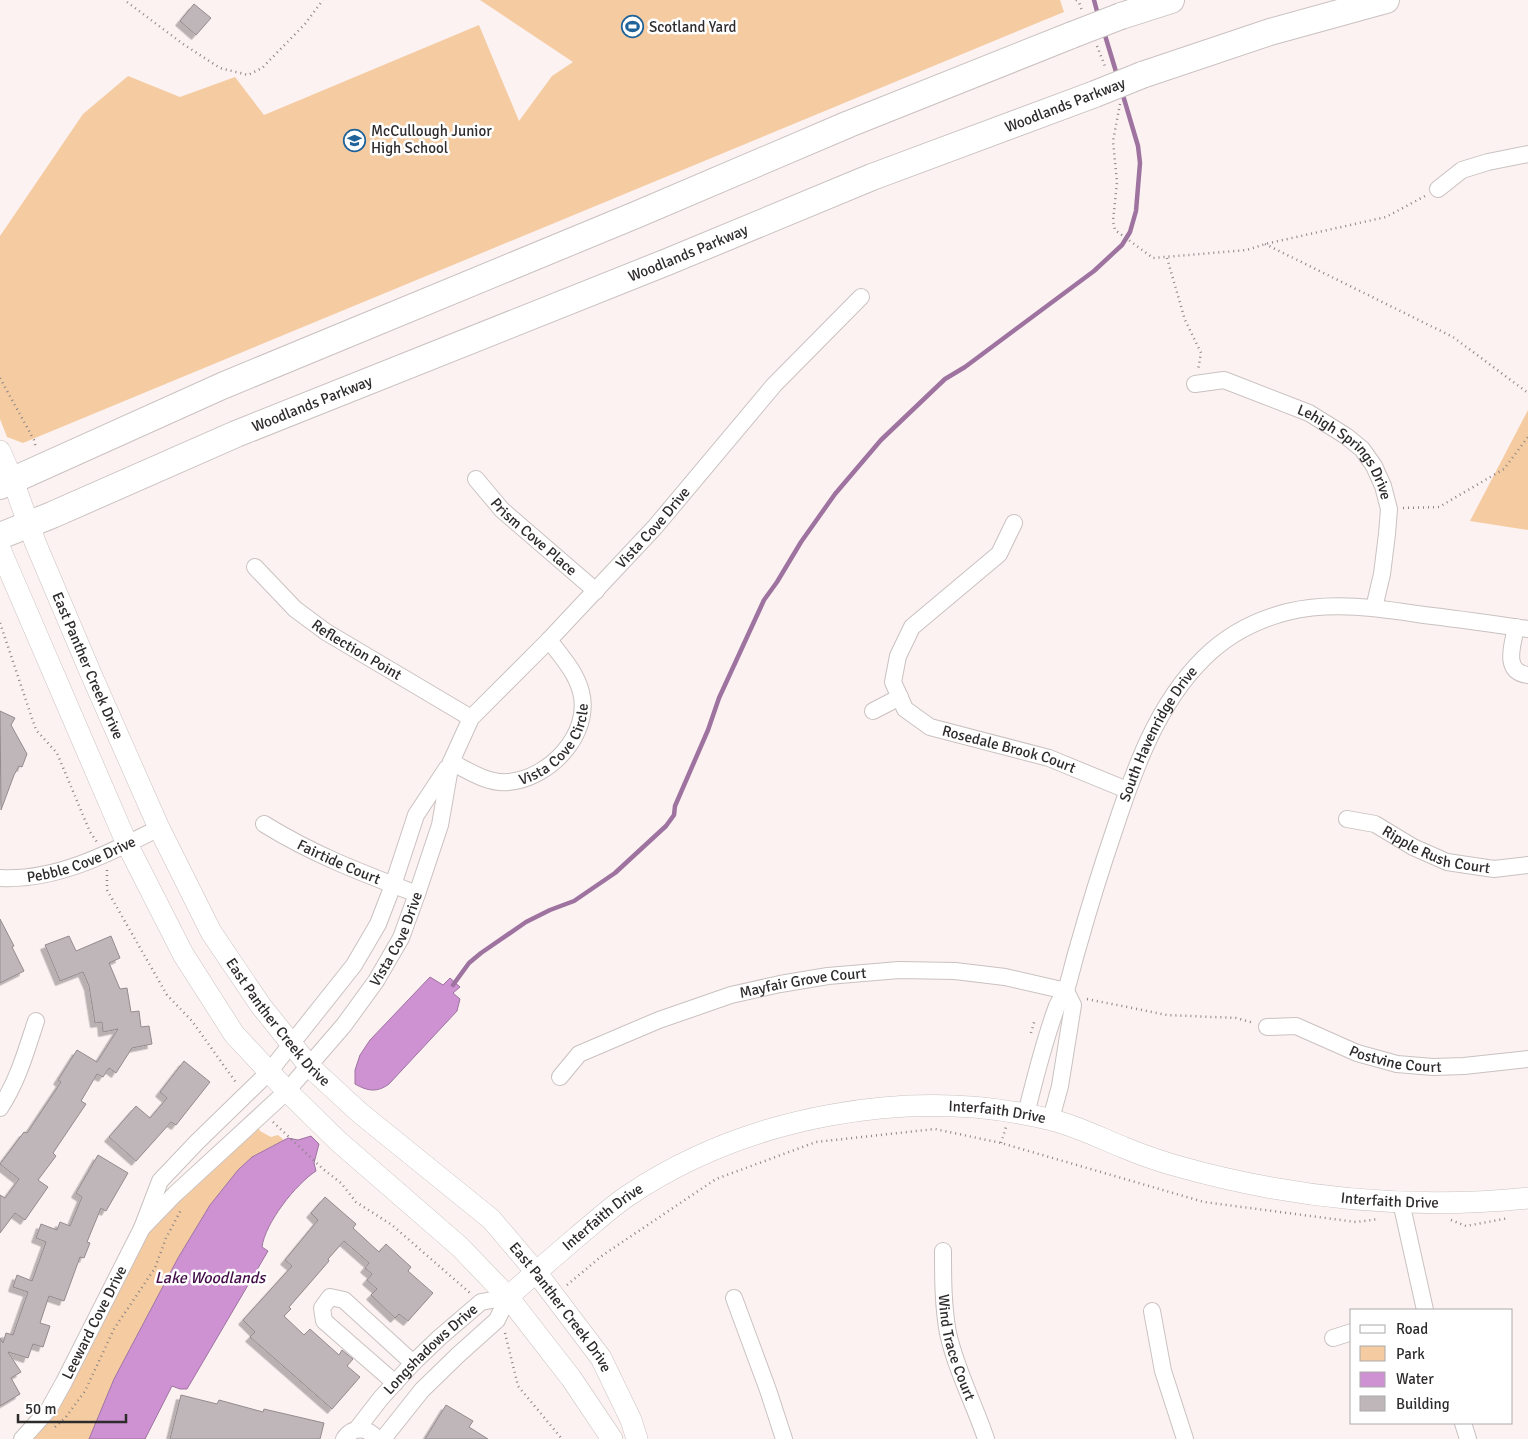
<svg xmlns="http://www.w3.org/2000/svg" width="1528" height="1439" font-family="Signika,sans-serif">
<style>
.green{fill:#f5cca2}
.water{fill:#ce92d2;stroke:#9e73a0}
.lines{fill:none;stroke-linecap:round;stroke-linejoin:round}
.stream{stroke:#9e73a0;stroke-width:4.5}
.building{fill:#beb6b9;stroke:#938b8e;filter:url(#shadow)}
.minor-casing{stroke:#cac1c1;stroke-width:18}
.tertiary-casing{stroke:#cac1c1;stroke-width:22}
.primary-casing{stroke:#cac1c1;stroke-width:28}
.path{stroke:#8b8585;stroke-width:2.5;stroke-dasharray:1 4;stroke-linecap:butt}
.minor{stroke:#fff;stroke-width:16}
.tertiary{stroke:#fff;stroke-width:21}
.primary{stroke:#fff;stroke-width:26}
.primary-bridge-casing{stroke:#cac1c1;stroke-width:28;stroke-linecap:butt}
.primary-bridge{stroke:#fff;stroke-width:26}
.labels{text-anchor:middle;stroke-width:5;stroke-linejoin:round;paint-order:stroke}
.poi-label{font-size:15px;fill:#2e2b2b;stroke:#fff;text-anchor:start}
.street-label{font-size:15px;fill:#2e2b2b;stroke:#fff}
.water-label{font-size:16px;font-style:italic;fill:#440f49;stroke:#fff}
</style>
<defs>
<filter id="shadow"><feDropShadow dx="-4.5" dy="4.5" stdDeviation="0" flood-color="#0004"/></filter>
</defs>
<rect width="100%" height="100%" fill="#fcf2f2"/>
<g class="green">
<path d="M480,0H1060L1064,12L23,443L7,437L0,419V236L83,114L128,76L180,97L235,77L264,115L479,25L519,121L552,76L573,62Z"/>
<path d="M1528,410V530L1470,521Z"/>
<path d="M258,1126L260,1131L271,1137L278,1135L284,1140L252,1157L238,1170L210,1205L178,1258L114,1379L89,1439H33L55,1412L71,1386L129,1266L147,1236L169,1207Z"/>
</g>
<g class="water">
<path d="M430,977L443,985L450,978L460,987L453,993L460,999L457,1011L389,1084C377,1093 367,1091 355,1084V1070L360,1055L370,1040Z"/>
<path d="M311,1136L319,1144L314,1163L316,1171C296,1184 265,1223 262,1247L268,1251L187,1389H180L172,1386L145,1439H89L114,1379L178,1258L210,1205L238,1170L252,1157L288,1138L298,1140Z"/>
</g>
<g class="lines">
<g class="stream">
<path d="M1094,0L1098,15"/>
<path d="M1104,32L1117,75"/>
<path d="M453,985L469,963L481,953L526,922L550,910L574,901L615,873L666,826L674,815L675,806L708,730L719,698L764,600L777,582L801,542L835,494L881,440L945,379L965,367L1094,271L1122,245L1130,232L1136,211L1140,163L1138,146L1122,92"/>
</g>
</g>
<g class="building">
<path d="M194,4L211,18L196,35L180,21Z"/>
<path d="M0,711L15,718L11,725L27,754L22,767L19,766L14,775L1,810Z"/>
<path d="M0,919L14,946L12,947L24,971L0,983Z"/>
<path d="M69,936L76,951L111,936L120,958L109,963L120,989L127,988L131,1012L139,1011L141,1027L149,1026L152,1044L132,1048L116,1073L109,1068L103,1077L97,1074L81,1101L86,1104L53,1153L56,1156L38,1180L48,1187L25,1220L15,1213L0,1233V1195L5,1198L19,1179L0,1164L24,1132L27,1133L61,1082L58,1080L77,1050L97,1062L118,1029L103,1032L102,1022L95,1023L89,986L83,972L60,981L45,945Z"/>
<path d="M184,1061L210,1082L176,1125L171,1122L136,1161L109,1137L136,1106L150,1118L167,1098L160,1092Z"/>
<path d="M98,1155L128,1173L106,1211L101,1208L87,1242L90,1243L84,1258L80,1257L64,1301L49,1296L40,1323L50,1326L43,1347L33,1344L28,1358L8,1352L21,1372L11,1378L20,1394L0,1406V1338L3,1343L6,1333L13,1335L28,1292L13,1287L17,1275L32,1281L46,1242L36,1238L41,1224L57,1230L60,1222L70,1226L82,1197L76,1193Z"/>
<path d="M325,1197L356,1224L353,1228L379,1252L386,1244L411,1267L408,1271L433,1293L408,1321L399,1314L395,1318L371,1295L377,1289L367,1280L372,1274L365,1268L369,1263L344,1241L328,1259L329,1261L289,1307L291,1309L284,1316L304,1335L310,1329L339,1355L342,1350L353,1359L347,1366L360,1377L332,1409L250,1337L255,1332L243,1320L292,1266L285,1260L318,1220L311,1213Z"/>
<path d="M181,1395L217,1404L219,1400L263,1412L264,1409L324,1423L320,1439H170Z"/>
<path d="M446,1405L473,1421L469,1427L488,1439H425Z"/>
</g>
<g class="lines">
<defs>
<g id="minor">
<path d="M1438,189L1462,170L1488,162L1528,154"/>
<path id="s1" d="M1195,384L1224,380L1309,413L1346,436L1362,449L1374,466L1383,486L1389,509L1387,534L1382,574L1374,608"/>
<path id="s2" d="M476,479L502,510L596,591"/>
<path id="s3" d="M1014,523L999,554L912,627L898,656L893,682L905,709L930,727L1049,758L1127,790"/>
<path id="s4" d="M255,567L295,609L326,632L471,718"/>
<path d="M1516,627C1513,644 1502,672 1528,675"/>
<path d="M873,711L900,697"/>
<path id="s5" d="M451,762C469,771 488,784 508,782C549,779 592,734 581,692C576,672 561,656 549,640"/>
<path id="s6" d="M1347,819L1375,824L1413,847L1447,862L1494,869L1528,865"/>
<path id="s7" d="M264,824C314,855 362,873 417,894"/>
<path id="s8" d="M0,878C56,881 110,853 159,828"/>
<path id="s9" d="M1267,1027L1296,1026L1357,1053L1397,1064L1433,1067L1464,1066L1528,1059"/>
<path id="s10" d="M560,1077L579,1054L659,1020L731,995L780,984L828,976L899,970L955,971L1005,977L1066,991"/>
<path d="M0,1108C18,1081 26,1051 36,1021"/>
<path id="s11" d="M1026,1114C1035,1078 1044,1041 1057,1006C1060,999 1065,994 1067,987C1071,974 1074,960 1078,947C1089,908 1101,869 1114,831C1134,770 1157,704 1204,658C1226,636 1256,620 1287,612C1332,601 1379,608 1424,615C1459,619 1493,624 1528,629"/>
<path d="M1051,1119L1060,1086L1073,1005L1066,991"/>
<path d="M1401,1202L1425,1310"/>
<path id="s12" d="M142,1228L175,1194L287,1091L344,1025L376,981L401,938L417,894L440,825L451,762L471,718L549,640L655,527L774,385L861,297"/>
<path id="s13" d="M943,1251C943,1278 943,1306 948,1333C956,1370 974,1403 986,1439"/>
<path d="M734,1298L768,1390L784,1439"/>
<path d="M1152,1311L1163,1371L1185,1439"/>
<path d="M1333,1338L1352,1332"/>
<path d="M395,1383L324,1321L322,1308L330,1297L344,1300L413,1363"/>
<path d="M1463,1423L1468,1439"/>
<path id="s14" d="M357,1429L381,1398L413,1363L439,1338L481,1302L508,1297"/>
<path id="s15" d="M22,1439L49,1409L64,1382L142,1228L160,1181L197,1142L269,1072L354,965L378,924L393,885L416,815L447,768"/>
<path d="M344,1439C353,1426 368,1427 377,1439"/>
<path d="M383,1439L422,1390L458,1355L497,1320L508,1297"/>
</g>
<g id="tertiary">
<path id="s16" d="M0,451L13,481L35,542L91,674L159,828L211,932L261,1006L310,1067L360,1113L491,1219L536,1272L601,1358L631,1420L637,1439"/>
<path d="M0,549L127,844L183,954L234,1034L287,1091L338,1141L460,1247L508,1297L571,1378L612,1439"/>
<path id="s17" d="M508,1297C531,1276 555,1256 578,1236C595,1222 611,1207 629,1195C747,1116 910,1086 1048,1119C1075,1125 1100,1138 1125,1148C1142,1155 1159,1161 1177,1166C1290,1198 1410,1210 1528,1198"/>
</g>
<g id="primary">
<path d="M1121,16L1171,0"/>
<path d="M1142,75L1270,32L1386,0"/>
<path d="M0,486L222,386L638,214L849,124L1072,35"/>
<path id="s18" d="M0,536L52,515L236,434L667,262L872,177L1095,94"/>
</g>
</defs>
<use href="#minor" class="minor-casing"/>
<use href="#tertiary" class="tertiary-casing"/>
<use href="#primary" class="primary-casing"/>
<g class="path">
<path d="M1076,0L1079,2L1082,11"/>
<path d="M127,2L183,44L220,68L248,75L262,68L305,24L323,0"/>
<path d="M1097,46L1106,69"/>
<path d="M1120,104L1113,141L1117,182L1113,221L1115,230L1153,258L1247,250L1265,244L1386,217L1425,196"/>
<path d="M1265,244L1453,337L1528,393"/>
<path d="M1167,258L1185,320L1201,353L1198,370"/>
<path d="M0,378L34,440L36,448"/>
<path d="M1403,508L1439,507L1504,469L1528,437"/>
<path d="M0,623L36,730L57,753L90,832L97,842"/>
<path d="M107,870V890L167,995L192,1021L237,1084"/>
<path d="M1087,999L1167,1015L1236,1018L1254,1023"/>
<path d="M1031,1033L1035,1019"/>
<path d="M273,1122L323,1169L341,1183L356,1202L392,1225L470,1293"/>
<path d="M1001,1143L1006,1127"/>
<path d="M1451,1220L1466,1226L1509,1218"/>
<path d="M567,1285L603,1255L716,1179L816,1142L935,1129L1001,1143L1204,1202L1356,1222L1379,1219"/>
<path d="M505,1333L518,1386L562,1439"/>
<path d="M55,1427L66,1417L85,1391L114,1329L155,1268L166,1238L181,1210"/>
</g>
<use href="#minor" class="minor"/>
<use href="#tertiary" class="tertiary"/>
<use href="#primary" class="primary"/>
<defs>
<g id="primary-bridge">
<path d="M1072,35L1121,16"/>
<path d="M1095,94L1142,75"/>
</g>
</defs>
<use href="#primary-bridge" class="primary-bridge-casing"/>
<use href="#primary-bridge" class="primary-bridge"/>
</g>
<defs>
<symbol id="stadium-ring" viewBox="-11 -11 22 22"><circle r="9.5" fill="#fff" stroke="#206398" stroke-width="1.5"/><path d="M0-5a6.5 5 0 1 0 0 10a6.5 5 0 1 0 0-10ZM-3.5-1.8h7v3.6h-7Z" fill="#206398"/></symbol>
<symbol id="school-ring" viewBox="-11 -11 22 22"><circle r="9.5" fill="#fff" stroke="#206398" stroke-width="1.5"/><path d="M0-5L7-2L0 1L-7-2ZM-4 1L0 2.5L4 1V4Q0 6-4 4Z" fill="#206398"/></symbol>
</defs>
<g fill-rule="evenodd">
<use href="#stadium-ring" x="620" y="14" width="25" height="25"/>
<use href="#school-ring" x="342" y="128" width="25" height="25"/>
</g>
<g class="labels">
<g class="poi-label">
<text x="649" y="32">Scotland Yard</text>
<text x="371" y="136">McCullough Junior<tspan x="371" dy="17">High School</tspan></text>
</g>
<g class="street-label">
<text transform="translate(1065 105) rotate(-21)" y="5">Woodlands Parkway</text>
<text dy="5" stroke="none"><textPath href="#s18" startOffset="744">Woodlands Parkway</textPath></text>
<text dy="5" stroke="none"><textPath href="#s18" startOffset="339">Woodlands Parkway</textPath></text>
<text dy="5" stroke="none"><textPath href="#s1" startOffset="175">Lehigh Springs Drive</textPath></text>
<text dy="5" stroke="none"><textPath href="#s12" startOffset="886">Vista Cove Drive</textPath></text>
<text dy="5" stroke="none"><textPath href="#s2" startOffset="82">Prism Cove Place</textPath></text>
<text dy="5" stroke="none"><textPath href="#s4" startOffset="132">Reflection Point</textPath></text>
<text dy="5" stroke="none"><textPath href="#s16" startOffset="232">East Panther Creek Drive</textPath></text>
<text dy="5" stroke="none"><textPath href="#s11" startOffset="404">South Havenridge Drive</textPath></text>
<text dy="5" stroke="none"><textPath href="#s5" startOffset="126">Vista Cove Circle</textPath></text>
<text dy="5" stroke="none"><textPath href="#s3" startOffset="349">Rosedale Brook Court</textPath></text>
<text dy="5" stroke="none"><textPath href="#s6" startOffset="96">Ripple Rush Court</textPath></text>
<text dy="5" stroke="none"><textPath href="#s8" startOffset="84">Pebble Cove Drive</textPath></text>
<text dy="5" stroke="none"><textPath href="#s7" startOffset="84">Fairtide Court</textPath></text>
<text dy="5" stroke="none"><textPath href="#s12" startOffset="388">Vista Cove Drive</textPath></text>
<text dy="5" stroke="none"><textPath href="#s10" startOffset="266">Mayfair Grove Court</textPath></text>
<text dy="5" stroke="none"><textPath href="#s16" startOffset="638">East Panther Creek Drive</textPath></text>
<text dy="5" stroke="none"><textPath href="#s9" startOffset="135">Postvine Court</textPath></text>
<text dy="5" stroke="none"><textPath href="#s17" startOffset="544">Interfaith Drive</textPath></text>
<text dy="5" stroke="none"><textPath href="#s17" startOffset="949">Interfaith Drive</textPath></text>
<text dy="5" stroke="none"><textPath href="#s17" startOffset="124">Interfaith Drive</textPath></text>
<text dy="5" stroke="none"><textPath href="#s16" startOffset="1042">East Panther Creek Drive</textPath></text>
<text dy="5" stroke="none"><textPath href="#s15" startOffset="138">Leeward Cove Drive</textPath></text>
<text dy="5" stroke="none"><textPath href="#s13" startOffset="98">Wind Trace Court</textPath></text>
<text dy="5" stroke="none"><textPath href="#s14" startOffset="109">Longshadows Drive</textPath></text>
</g>
<g class="water-label">
<text x="210" y="1283">Lake Woodlands</text>
</g>
</g>
<rect x="1350" y="1309" width="162" height="115" fill="#ffffff" stroke="#abaaaa"/>
<rect x="1360" y="1325" width="25" height="8" fill="#ffffff" stroke="#abaaaa"/>
<text x="1396" y="1334" font-size="15" fill="#2e2b2b">Road</text>
<rect x="1360" y="1346" width="25" height="15" fill="#f5cca2" stroke="#abaaaa"/>
<text x="1396" y="1359" font-size="15" fill="#2e2b2b">Park</text>
<rect x="1360" y="1372" width="25" height="15" fill="#ce92d2" stroke="#abaaaa"/>
<text x="1396" y="1384" font-size="15" fill="#2e2b2b">Water</text>
<rect x="1360" y="1396" width="25" height="15" fill="#beb6b9" stroke="#abaaaa"/>
<text x="1396" y="1409" font-size="15" fill="#2e2b2b">Building</text>
<path d="M18 1414v8h108v-8" fill="none" stroke="#2e2b2b" stroke-width="2.5"/>
<text x="25" y="1414" font-size="15" fill="#2e2b2b" stroke="#ffffff" stroke-width="4" paint-order="stroke">50 m</text>
</svg>
